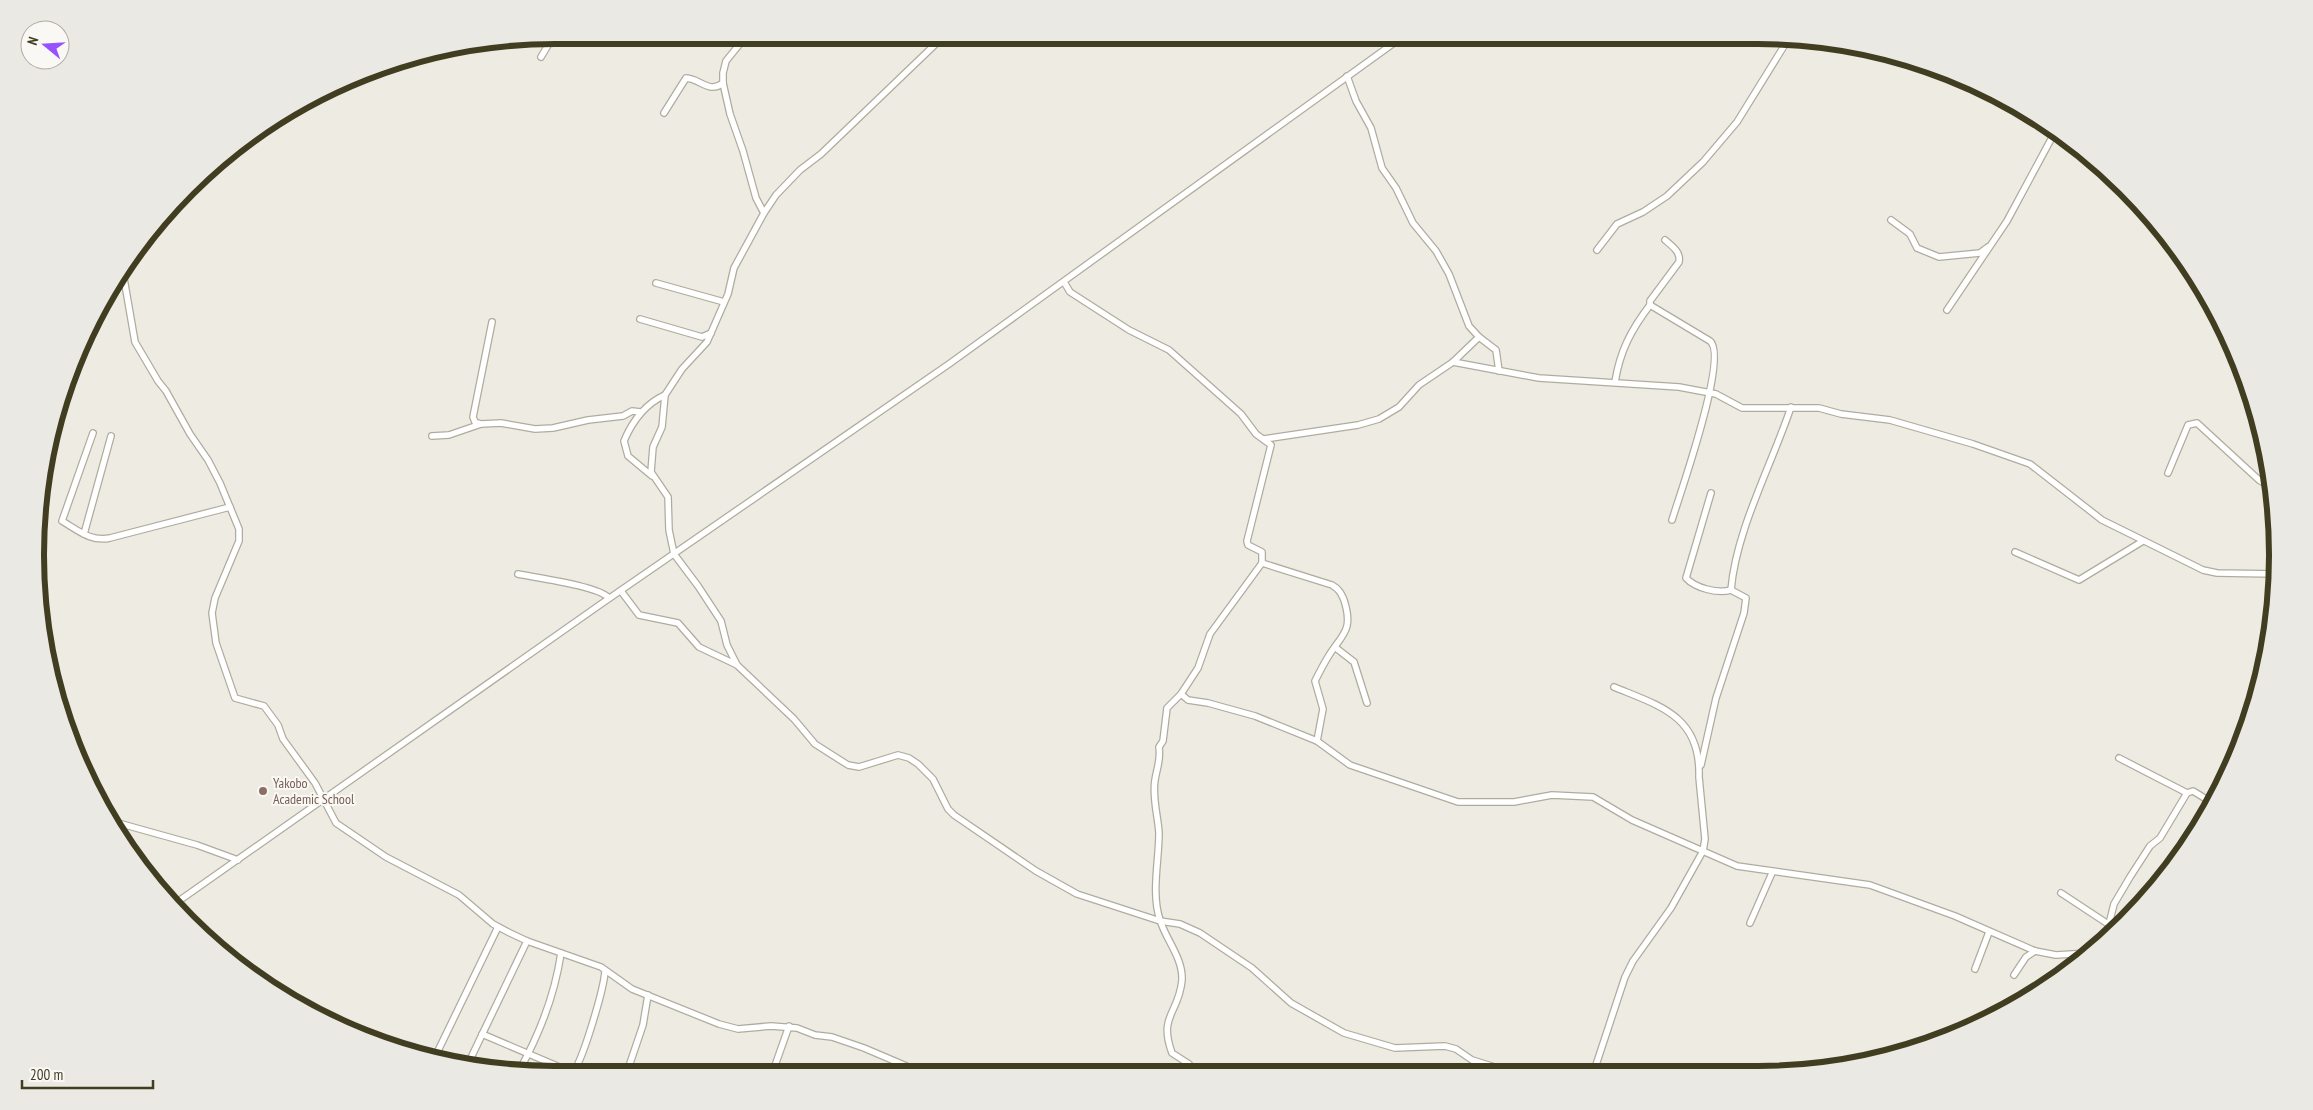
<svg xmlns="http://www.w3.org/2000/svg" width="2313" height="1110" font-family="'PT Sans Narrow',sans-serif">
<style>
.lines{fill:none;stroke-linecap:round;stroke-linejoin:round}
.minor-casing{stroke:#b0ac9d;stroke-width:8}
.minor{stroke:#fff;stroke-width:5.5}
.education-dot{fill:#8d6e63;stroke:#faf8f4;stroke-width:2}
.labels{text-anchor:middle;stroke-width:4;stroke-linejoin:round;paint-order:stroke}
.education-label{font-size:14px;fill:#785e54;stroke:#faf8f4;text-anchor:start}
.rim{fill:none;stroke:#413d21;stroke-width:6}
</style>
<rect width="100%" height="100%" fill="#eeebe3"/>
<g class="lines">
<defs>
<g id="minor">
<path d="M747,35L726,61L723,73V83L730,114L743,151L756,198L764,213"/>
<path d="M945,35L821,154L800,170L776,195L764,213L734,268L728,294L707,342L682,369L665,395L662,427L653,447L651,472L668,497L669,530L674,554L698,586L721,621L727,645L737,665L794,719L815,744L848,765L859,767L898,755L909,758L918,764L933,779L948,809L954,815L1036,871L1077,894L1160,921L1180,924L1200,933L1252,968L1291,1003L1344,1033L1395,1048L1445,1046L1456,1049L1472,1060L1501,1069L1515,1072"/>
<path d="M541,57L554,35"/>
<path d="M1347,76L1356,101L1371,128L1382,168L1396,188L1413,223L1436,251L1449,274L1469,326L1479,337L1496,350L1499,371"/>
<path d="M664,113L686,78C701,79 709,94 723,83"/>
<path d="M1891,220L1910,234L1917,248L1939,257L1980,253L1988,247"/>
<path d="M1665,240C1672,246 1681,252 1679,262L1650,301V305L1710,341C1729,356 1680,494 1672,520"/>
<path d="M1597,250L1617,224L1643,212L1667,196L1703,162L1737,122L1789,38"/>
<path d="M122,267L135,342L158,381L166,391L190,434L208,460L220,483L239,529V541L215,598L212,613L216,643L235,698L264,706L278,725L283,739L315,783L336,823L386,857L459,895L493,924L510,933L527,941L601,967L632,989L719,1024L738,1029L771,1026L797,1028L815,1035L832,1037L864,1048L925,1074"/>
<path d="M1064,282L1070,292L1129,330L1169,350L1241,414L1256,434L1271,445L1247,541L1248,545L1262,552V563L1210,634L1198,668L1181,694L1167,708L1163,741L1159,747C1161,760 1157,767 1155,780C1152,797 1158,816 1159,833C1159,861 1151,893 1160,920C1166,940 1183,958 1182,980C1179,1014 1158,1015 1172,1053L1189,1064L1194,1073"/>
<path d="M656,283L724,302"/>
<path d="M1947,310L2007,221L2056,130"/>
<path d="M640,319L702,337L711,333"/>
<path d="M1453,362L1539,378L1679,387L1716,394L1742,408H1819L1841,414L1890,420L1973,444L2030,464L2102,520L2203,570L2217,573L2276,574"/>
<path d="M1615,382C1620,351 1631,330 1650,305"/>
<path d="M481,424L475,422L473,417L492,322"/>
<path d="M93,433L62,521C79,531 91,542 110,538L230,507"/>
<path d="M432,436L449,435L481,424L501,423L535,429L553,428L588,420L623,416L632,411L641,412"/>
<path d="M1264,439L1358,425L1379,419L1399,407L1419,385L1453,362L1479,337"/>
<path d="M2168,473L2188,425L2197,423L2259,480L2271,487"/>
<path d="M652,476L628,456L624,441C632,422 645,404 665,395"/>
<path d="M1711,493L1686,578C1695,588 1718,594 1731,590"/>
<path d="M84,534L111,436"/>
<path d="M2015,552L2079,580L2143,541"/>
<path d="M1262,563L1332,585C1339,589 1341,593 1344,600C1354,631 1342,634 1328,657C1323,665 1319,673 1315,681L1323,709L1317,741"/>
<path d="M518,574C538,578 598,586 609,598"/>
<path d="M621,591L639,615L678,623L699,647L737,665"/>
<path d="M1336,648L1354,662L1367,703"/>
<path d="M1181,694L1188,700L1208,703L1255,716L1317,741L1350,765L1458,802H1514L1552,795L1593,797L1632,820L1737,866L1870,885L1955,916L2035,951L2056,955L2089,953"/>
<path d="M2119,758L2187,793"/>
<path d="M1701,765L1716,698L1744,613L1746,598L1731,590C1736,530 1772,464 1791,407"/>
<path d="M111,821L197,845L238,860"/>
<path d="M2061,893L2108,924"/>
<path d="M173,905L601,604L949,364L1405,35"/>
<path d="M1750,923L1772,873"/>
<path d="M2106,936L2114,904L2130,877L2150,846L2160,838L2187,793L2193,791L2211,802"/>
<path d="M1975,969L1989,932"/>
<path d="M2014,975L2026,957L2035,951"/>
<path d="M482,1034L578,1075"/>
<path d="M434,1059L498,927"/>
<path d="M467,1066L527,941"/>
<path d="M519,1071C539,1035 555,994 561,953"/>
<path d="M1594,1071L1625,977L1633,961L1671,908L1703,851L1705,839L1699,777C1701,716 1660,706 1614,687"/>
<path d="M772,1074L789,1026"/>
<path d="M571,1075C582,1065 604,988 605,971"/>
<path d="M626,1075L643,1025L648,995"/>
</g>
</defs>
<use href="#minor" class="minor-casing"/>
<use href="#minor" class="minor"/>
</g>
<circle class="education-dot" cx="263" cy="791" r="5"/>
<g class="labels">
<g class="education-label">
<text x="273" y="788">Yakobo<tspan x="273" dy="16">Academic School</tspan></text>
</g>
</g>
<path d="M0 0H2313V1110H0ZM555 44H1758A511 511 0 0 1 2269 555V555A511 511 0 0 1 1758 1066H555A511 511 0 0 1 44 555V555A511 511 0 0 1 555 44Z" fill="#ebe9e3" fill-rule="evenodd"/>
<path class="rim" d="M555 44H1758A511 511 0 0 1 2269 555V555A511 511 0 0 1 1758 1066H555A511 511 0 0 1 44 555V555A511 511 0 0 1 555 44Z"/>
<g transform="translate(45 45) rotate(288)"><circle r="24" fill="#faf8f4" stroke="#b0ada0"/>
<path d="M0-4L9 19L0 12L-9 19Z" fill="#9751fe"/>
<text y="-8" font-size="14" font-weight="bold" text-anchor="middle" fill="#413d21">N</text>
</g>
<path d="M22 1080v8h131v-8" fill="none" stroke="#413d21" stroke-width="2.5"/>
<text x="30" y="1080" font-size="15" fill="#413d21" stroke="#faf8f4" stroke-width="4" paint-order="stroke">200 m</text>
</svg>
